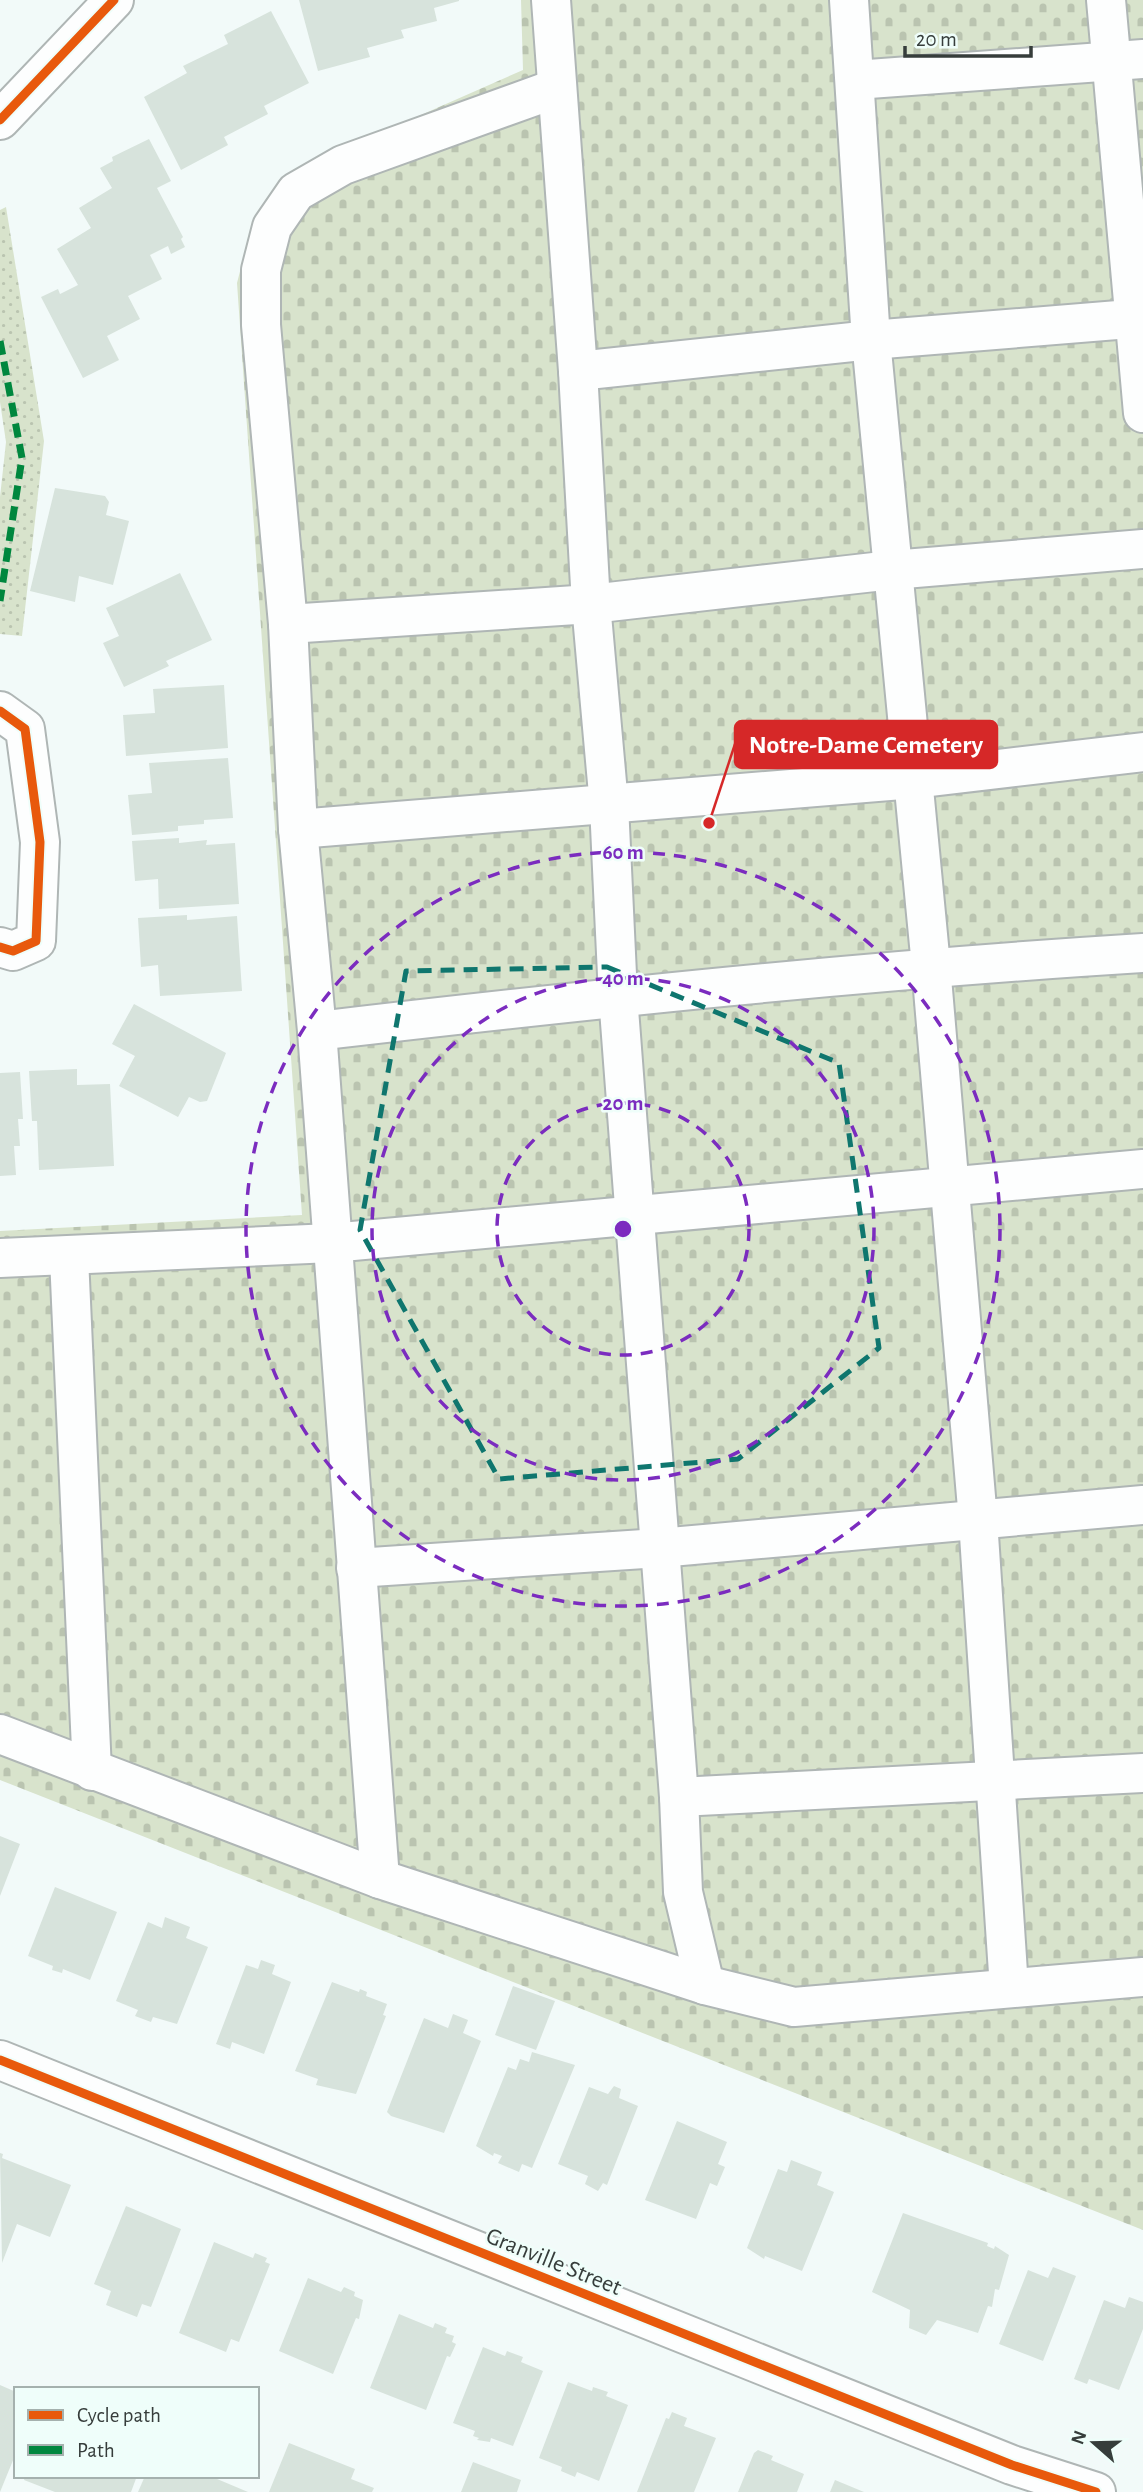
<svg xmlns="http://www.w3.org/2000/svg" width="1143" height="2492" font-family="'Alegreya Sans',sans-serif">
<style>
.grass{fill:url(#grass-dots)}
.cemetery{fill:url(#cemetery-stones)}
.building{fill:#d7e3dc}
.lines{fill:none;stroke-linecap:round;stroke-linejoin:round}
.minor-casing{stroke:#afb6b5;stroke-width:42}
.minor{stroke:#fdfefe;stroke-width:38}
.quiet{stroke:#00873e;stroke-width:7;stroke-dasharray:14 7;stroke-linecap:butt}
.cycleway-casing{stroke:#effefa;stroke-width:13}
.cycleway{stroke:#e8590c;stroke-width:9}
.marked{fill:none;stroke:#0f766e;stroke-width:5;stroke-dasharray:14 9;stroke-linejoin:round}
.ring{fill:none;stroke:#7b2cbf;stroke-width:3.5;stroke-dasharray:12 9}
.labels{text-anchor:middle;stroke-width:5;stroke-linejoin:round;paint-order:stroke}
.street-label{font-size:24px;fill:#363d3b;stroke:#effefa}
.centre{fill:#7b2cbf;stroke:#effefa;stroke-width:3.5}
.ring-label{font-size:21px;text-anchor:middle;font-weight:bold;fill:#7b2cbf;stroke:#effefa;stroke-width:5;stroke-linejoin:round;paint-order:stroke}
.leader{fill:none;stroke:#d62828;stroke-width:2.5}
.callout-dot{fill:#d62828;stroke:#effefa;stroke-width:2.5}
.callout{fill:#d62828;stroke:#d62828;stroke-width:2.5}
.callout-label{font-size:26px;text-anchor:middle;font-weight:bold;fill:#fff}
</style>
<defs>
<pattern id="grass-dots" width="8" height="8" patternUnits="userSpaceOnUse" patternTransform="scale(1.75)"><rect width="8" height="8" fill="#d8e3cc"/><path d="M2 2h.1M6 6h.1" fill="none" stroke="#bac4b0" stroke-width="1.8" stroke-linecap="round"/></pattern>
<pattern id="cemetery-stones" width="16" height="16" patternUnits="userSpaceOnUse" patternTransform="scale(1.75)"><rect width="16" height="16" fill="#d8e3cc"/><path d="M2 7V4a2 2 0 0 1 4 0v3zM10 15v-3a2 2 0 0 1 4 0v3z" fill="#bac4b0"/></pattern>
</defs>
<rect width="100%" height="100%" fill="#f2faf9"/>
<path class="grass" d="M6,207L44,441L22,636L0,634V497L6,442L0,402V210Z"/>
<path class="cemetery" d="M521,0H1143V2230L0,1780V1231L302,1215L237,283L253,221L284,181L396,126L523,70Z"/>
<g class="building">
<path d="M299,0H459V1L434,8L437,21L401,30L404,38L367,48L370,57L318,71Z"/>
<path d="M271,11L309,83L264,106L268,114L224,137L228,145L181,170L144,97L187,73L183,66L228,44L224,35Z"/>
<path d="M149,139L171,181L157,188L183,237L181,239L185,247L171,254L168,246L150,255L162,279L128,296L140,319L107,336L119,360L83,378L41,297L58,289L60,294L78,285L57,249L91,228L79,208L112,188L100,168L113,161L112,157Z"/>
<path d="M55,488L105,496L109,502L106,515L129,521L113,585L79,576L75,602L30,591Z"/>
<path d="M180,573L212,640L166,661L169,666L124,687L103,643L119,636L106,608Z"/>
<path d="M224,685L228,748L126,756L123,715L155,713L153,689Z"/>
<path d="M228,758L233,818L204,820V824L178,826V831L132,835L128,795L152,793L149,763Z"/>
<path d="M179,838V843L207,840L206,845L235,843L239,904L159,909L158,879L135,881L132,841Z"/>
<path d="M187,915V920L237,916L242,991L160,996L158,965L141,967L138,918Z"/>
<path d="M134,1004L226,1053L207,1101L200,1102L189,1097L178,1117L119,1086L135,1056L112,1044Z"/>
<path d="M77,1069V1085L110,1084L114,1166L39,1170L37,1121H32L29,1071Z"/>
<path d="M20,1072L23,1119H18L20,1146H14L16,1175L0,1176V1073Z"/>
<path d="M0,1836L20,1844L0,1896Z"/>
<path d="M55,1887L117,1912L90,1980L63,1969L62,1973L52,1970L53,1966L28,1956Z"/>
<path d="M165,1917L190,1927L186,1938L208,1947L177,2024L153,2017L151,2022L135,2016L138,2010L116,2001L148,1922L162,1928Z"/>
<path d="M261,1960L275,1965L272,1974L291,1982L264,2054L232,2042L230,2049L216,2044L246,1965L258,1969Z"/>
<path d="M332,1982L359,1992L360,1989L367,1992L366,1996L387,2004L383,2015L386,2016L356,2094L316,2085L318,2079L295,2071Z"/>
<path d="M513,1986L555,2001L536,2050L495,2035Z"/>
<path d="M453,2014L468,2020L463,2033L481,2041L444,2133L391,2116L387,2112L424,2018L448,2028Z"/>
<path d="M532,2052L575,2065L532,2168L522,2164L519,2172L498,2163L502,2156L494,2153L493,2156L476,2146L508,2067L516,2070L520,2059L529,2062Z"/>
<path d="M614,2086L621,2089L619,2098L638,2106L607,2185L603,2183L598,2191L585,2184L588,2176L558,2164L589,2087L608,2094Z"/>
<path d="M677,2121L727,2142L718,2164L725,2167L717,2186L710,2183L696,2219L645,2200Z"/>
<path d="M0,2153L3,2154L2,2158L71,2185L50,2237L17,2224L2,2263Z"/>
<path d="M791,2160L822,2172L817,2185L834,2192L802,2271L765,2256L764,2259L747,2248L778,2169L787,2172Z"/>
<path d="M126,2206L181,2229L151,2307L142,2304L137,2317L106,2305L111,2291L94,2284Z"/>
<path d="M903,2213L988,2243L987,2246L994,2249L995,2246L1009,2255L999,2290L995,2289L992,2307L988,2306L978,2333L937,2320L926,2335L909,2328L910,2310L872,2292Z"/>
<path d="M214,2242L253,2258L255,2253L267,2258L265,2262L270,2264L239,2342L231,2339L226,2352L179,2333Z"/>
<path d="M1053,2267L1076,2276L1043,2361L999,2344L1028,2270L1048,2278Z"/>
<path d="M308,2278L341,2292L344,2287L355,2292L354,2296L363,2300L359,2319L356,2318L333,2374L279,2351Z"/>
<path d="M1129,2297L1143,2302V2329L1119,2390L1089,2379L1087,2384L1074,2379L1104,2300L1125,2308Z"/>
<path d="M399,2314L433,2328L435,2323L447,2328L445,2333L454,2336L452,2342L456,2344L450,2357L447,2356L426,2410L370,2388Z"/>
<path d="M483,2347L505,2356L507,2351L523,2357L521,2362L543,2371L513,2446L491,2438L490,2442L477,2440L479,2438L473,2436L475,2431L453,2423Z"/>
<path d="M568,2382L592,2391L593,2387L608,2392L606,2396L628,2405L599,2481L577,2472L575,2477L561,2471L562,2467L539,2458Z"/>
<path d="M0,2385L16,2392V2453L0,2492Z"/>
<path d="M672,2412L687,2418L684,2426L716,2438L694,2492H637L666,2418L669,2419Z"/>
<path d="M289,2443L355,2469L351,2479L374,2488L372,2492H269Z"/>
<path d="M758,2450L773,2456L771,2460L804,2474L797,2492H738L754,2453Z"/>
<path d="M473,2462L521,2480L517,2492H461Z"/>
<path d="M25,2476H137L131,2492H55L24,2480Z"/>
<path d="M145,2476H210L248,2492H138Z"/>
<path d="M835,2480L864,2492H830Z"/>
</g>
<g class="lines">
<defs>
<g id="minor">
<path d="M551,0L578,371L591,604L609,805L618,996L679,1797L683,1892L705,1985"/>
<path d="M849,0L871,340L931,966L978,1520L1009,1988"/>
<path d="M1106,0L1143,413"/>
<path d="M855,80L1143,59"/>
<path d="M0,120L114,0"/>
<path d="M578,371L871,340L1143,318"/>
<path d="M288,624L591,604L892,570L1143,549"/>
<path d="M0,711L25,729L40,842L36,941L13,951L0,947"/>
<path d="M298,829L914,779L1143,752"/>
<path d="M317,1031C592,999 867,970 1143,953"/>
<path d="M69,1257L92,1771"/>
<path d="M0,1258L331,1243L1143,1169"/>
<path d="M356,1568L659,1548L1143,1505"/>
<path d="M0,1734L380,1879L705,1985L794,2007L1143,1977"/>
<path d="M679,1797L1143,1773"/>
<path d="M380,1879L317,1031L298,829L288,624L261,325V270L272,227L296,192L343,165L557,88"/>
<path d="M0,2060L1012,2465L1096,2492"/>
</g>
</defs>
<use href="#minor" class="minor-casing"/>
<use href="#minor" class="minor"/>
<path class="quiet" d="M0,341L22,458L0,601"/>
<defs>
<g id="cycleway">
<path d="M0,120L114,0"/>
<path d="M0,711L25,729L40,842L36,941L13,951L0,947"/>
<path d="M0,2060L1012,2465L1096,2492"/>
</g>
</defs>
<use href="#cycleway" class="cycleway-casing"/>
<use href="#cycleway" class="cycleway"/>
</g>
<path class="marked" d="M607,967L839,1063L879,1348L738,1459L499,1479L360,1230L406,971Z"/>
<g class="ring">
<circle cx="623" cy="1229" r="126"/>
<circle cx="623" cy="1229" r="251"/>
<circle cx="623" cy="1229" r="377"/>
</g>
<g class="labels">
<g class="street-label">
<text transform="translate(554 2261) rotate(22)" y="8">Granville Street</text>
</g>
</g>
<circle cx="623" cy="1229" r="10" class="centre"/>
<g class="ring-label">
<text x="623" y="859">60 m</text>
<text x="623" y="985">40 m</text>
<text x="623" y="1110">20 m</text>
</g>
<path class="leader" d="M709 823L735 744"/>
<circle class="callout-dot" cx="709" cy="823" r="7"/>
<rect class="callout" x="735" y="721" width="262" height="47" rx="7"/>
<g class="callout-label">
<text x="866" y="753">Notre-Dame Cemetery</text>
</g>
<rect x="14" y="2387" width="245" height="91" fill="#effefa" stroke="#a5b1ae" stroke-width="2"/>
<rect x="28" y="2410" width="35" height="10" fill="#e8590c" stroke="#a5b1ae" stroke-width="2"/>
<text x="77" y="2422" font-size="21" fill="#363d3b">Cycle path</text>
<rect x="28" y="2445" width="35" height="10" fill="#00873e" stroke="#a5b1ae" stroke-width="2"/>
<text x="77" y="2457" font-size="21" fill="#363d3b">Path</text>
<g transform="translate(1094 2443) rotate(290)" stroke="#effefa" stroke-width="5" paint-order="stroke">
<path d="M0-5L12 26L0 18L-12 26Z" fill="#363d3b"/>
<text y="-10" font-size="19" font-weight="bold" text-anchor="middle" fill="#363d3b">N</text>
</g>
<path d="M905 46v10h126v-10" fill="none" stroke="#363d3b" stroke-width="3.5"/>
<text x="916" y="46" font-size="21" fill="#363d3b" stroke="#effefa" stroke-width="5" paint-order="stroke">20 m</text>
</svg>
